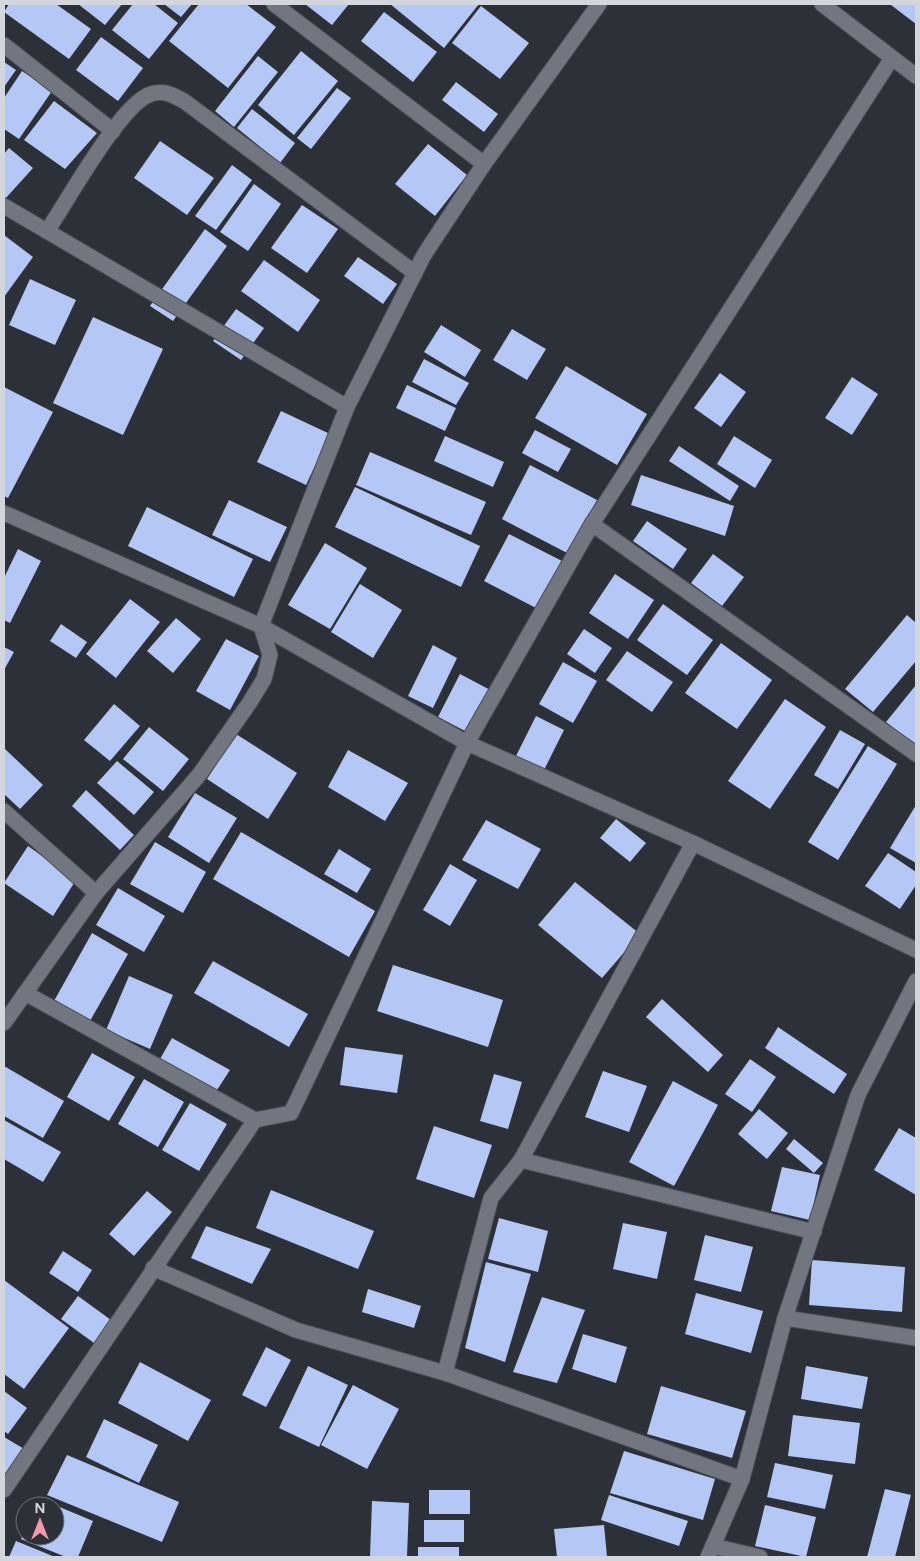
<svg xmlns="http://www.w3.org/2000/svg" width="920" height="1561" font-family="Figtree,sans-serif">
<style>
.building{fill:#b5c8f5}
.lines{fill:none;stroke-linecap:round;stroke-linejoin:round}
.street-casing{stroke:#494d55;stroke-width:17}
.street{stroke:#727681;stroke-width:15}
</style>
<rect width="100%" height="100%" fill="#2c3039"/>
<g class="building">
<path d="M9,4H56L91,29L69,59L4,12Z"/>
<path d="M78,4H122L105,25Z"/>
<path d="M133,4H154L178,23L149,59L112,30Z"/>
<path d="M164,4H192L181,17Z"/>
<path d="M199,4H246L276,27L228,88L169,41Z"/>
<path d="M305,4H349L332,25Z"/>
<path d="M390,4H479L444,48Z"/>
<path d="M892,4H916V24L891,5Z"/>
<path d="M481,6L529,43L500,79L452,43Z"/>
<path d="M384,12L437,52L413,82L361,41Z"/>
<path d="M101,37L143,68L118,101L76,70Z"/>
<path d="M301,51L338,81L294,135L258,105Z"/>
<path d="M258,56L278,72L234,127L215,111Z"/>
<path d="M4,62L16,70L4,87Z"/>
<path d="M22,71L52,91L19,139L4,129V98Z"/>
<path d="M456,82L498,114L484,132L442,100Z"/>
<path d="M337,88L351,98L311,149L297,138Z"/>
<path d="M54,101L97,133L65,169L24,140Z"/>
<path d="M252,109L295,143L280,163L237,128Z"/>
<path d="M160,141L214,178L187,215L134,178Z"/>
<path d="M428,144L467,175L435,216L395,184Z"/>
<path d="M9,148L33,168L5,199L4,154Z"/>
<path d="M232,165L252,180L216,230L195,216Z"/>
<path d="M254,184L281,204L248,251L220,232Z"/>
<path d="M302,205L338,229L307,273L271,248Z"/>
<path d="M205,229L227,246L173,321L150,306Z"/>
<path d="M4,235L33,257L4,297Z"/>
<path d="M358,257L397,284L383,304L344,276Z"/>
<path d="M264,260L320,300L298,332L241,291Z"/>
<path d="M30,279L76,300L55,345L9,325Z"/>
<path d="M236,309L264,328L241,360L213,341Z"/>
<path d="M93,317L163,349L123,435L53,403Z"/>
<path d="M441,325L481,350L465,377L424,352Z"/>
<path d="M512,329L546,349L527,380L493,360Z"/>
<path d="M424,359L469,383L456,405L412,382Z"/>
<path d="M566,366L647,414L617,465L535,418Z"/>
<path d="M720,373L746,392L721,427L694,408Z"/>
<path d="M852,377L878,394L852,435L825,418Z"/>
<path d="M407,385L456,408L445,431L396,408Z"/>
<path d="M4,387L53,412L8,498L4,496Z"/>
<path d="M281,411L330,434L306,485L257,462Z"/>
<path d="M535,430L571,449L558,472L522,453Z"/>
<path d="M445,436L504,462L493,487L434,461Z"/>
<path d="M734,436L772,460L755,488L717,464Z"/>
<path d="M679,446L739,486L730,501L669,461Z"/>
<path d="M370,452L486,502L471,535L356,485Z"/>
<path d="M530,465L597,500L569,554L502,519Z"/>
<path d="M641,475L734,506L725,536L631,505Z"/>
<path d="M355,487L480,546L461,587L335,527Z"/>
<path d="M229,500L287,527L270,562L212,535Z"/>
<path d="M147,507L253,559L234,597L128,546Z"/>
<path d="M647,521L687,549L673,569L633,541Z"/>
<path d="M509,534L562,561L538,609L484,581Z"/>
<path d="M325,543L367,568L330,629L288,605Z"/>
<path d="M18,549L41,561L10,623L4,620V578Z"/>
<path d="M713,554L744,577L722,606L691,583Z"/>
<path d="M615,574L654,600L628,639L589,613Z"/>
<path d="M360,584L402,610L373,658L331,632Z"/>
<path d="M130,599L160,622L116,678L86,654Z"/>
<path d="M663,604L713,640L687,675L637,640Z"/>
<path d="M907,615L916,623V661L873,712L845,689Z"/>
<path d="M176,618L201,639L173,673L147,651Z"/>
<path d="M61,624L87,642L76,658L50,641Z"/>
<path d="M584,629L612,648L595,673L567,654Z"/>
<path d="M226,639L259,656L230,710L196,691Z"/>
<path d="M721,643L772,680L737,729L685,693Z"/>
<path d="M433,645L457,658L433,708L408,696Z"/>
<path d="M4,647L14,652L4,670Z"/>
<path d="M627,651L673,682L652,712L606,680Z"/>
<path d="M563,662L597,681L573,723L539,704Z"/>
<path d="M460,674L494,692L471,734L438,717Z"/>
<path d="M916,685V746L886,722Z"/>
<path d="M785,699L826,727L770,809L728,781Z"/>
<path d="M114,704L140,726L110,761L84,740Z"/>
<path d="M536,716L564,730L543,772L515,758Z"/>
<path d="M149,727L189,759L163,791L123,759Z"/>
<path d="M840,730L865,744L838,789L814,775Z"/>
<path d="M236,734L297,773L268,819L207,779Z"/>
<path d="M868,746L897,764L838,860L808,842Z"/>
<path d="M5,749L43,785L20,809L4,794Z"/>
<path d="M348,750L408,783L385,821L328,787Z"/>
<path d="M117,761L154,792L134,815L97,783Z"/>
<path d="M86,790L134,835L120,850L72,806Z"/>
<path d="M195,793L237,818L209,863L168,837Z"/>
<path d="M916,805V863L890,848Z"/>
<path d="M616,819L646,843L630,862L600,838Z"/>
<path d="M486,820L541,849L518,889L462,860Z"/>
<path d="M241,832L375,911L349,957L213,879Z"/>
<path d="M155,842L206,872L183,913L130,884Z"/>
<path d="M28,846L76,880L53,916L4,883Z"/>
<path d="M339,849L371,869L357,893L324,874Z"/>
<path d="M888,853L916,872V885L900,909L865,886Z"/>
<path d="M450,864L477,880L450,926L423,910Z"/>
<path d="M575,882L640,934L602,978L538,925Z"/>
<path d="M118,888L165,916L144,952L96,925Z"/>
<path d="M92,933L128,954L90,1021L54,1001Z"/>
<path d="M213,961L308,1014L289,1047L194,993Z"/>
<path d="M393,965L503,1000L488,1047L377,1011Z"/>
<path d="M129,976L173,995L150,1049L106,1030Z"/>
<path d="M662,999L723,1055L708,1072L646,1017Z"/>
<path d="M778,1027L847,1074L834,1094L765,1048Z"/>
<path d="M172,1038L230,1070L217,1090L160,1059Z"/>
<path d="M345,1047L403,1055L397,1093L340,1085Z"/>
<path d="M92,1053L135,1077L109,1121L67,1097Z"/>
<path d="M750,1059L776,1077L752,1112L725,1094Z"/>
<path d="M4,1066L64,1101L43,1138L4,1116Z"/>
<path d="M603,1071L647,1086L629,1132L585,1117Z"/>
<path d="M494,1074L522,1082L508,1129L480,1121Z"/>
<path d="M144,1079L184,1102L158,1147L118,1124Z"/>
<path d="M673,1081L718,1105L674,1186L629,1162Z"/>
<path d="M190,1103L227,1124L199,1171L162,1150Z"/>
<path d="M759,1109L788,1133L767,1159L738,1134Z"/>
<path d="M4,1120L61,1152L43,1182L4,1159Z"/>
<path d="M434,1126L492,1145L474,1198L416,1179Z"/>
<path d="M899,1128L916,1138V1195L874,1170Z"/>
<path d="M794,1139L823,1163L814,1173L786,1149Z"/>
<path d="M782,1167L820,1175L810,1220L771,1211Z"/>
<path d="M271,1190L374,1231L358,1269L256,1228Z"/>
<path d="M147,1191L172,1212L134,1256L109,1234Z"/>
<path d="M499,1218L548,1231L538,1272L488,1259Z"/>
<path d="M623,1223L667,1232L657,1279L613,1269Z"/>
<path d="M206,1226L271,1249L252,1284L191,1258Z"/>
<path d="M705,1235L753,1247L741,1292L694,1280Z"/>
<path d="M63,1251L92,1270L78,1292L49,1273Z"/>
<path d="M812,1260L905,1267L902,1312L809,1305Z"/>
<path d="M486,1262L531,1274L505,1362L465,1348Z"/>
<path d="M4,1280L69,1328L24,1389L4,1374Z"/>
<path d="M368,1289L421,1306L414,1328L362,1312Z"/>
<path d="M696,1293L763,1311L751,1353L685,1334Z"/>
<path d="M78,1296L111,1320L94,1343L61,1319Z"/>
<path d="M542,1297L585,1310L557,1383L513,1372Z"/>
<path d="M583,1334L627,1347L616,1383L572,1369Z"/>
<path d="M266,1347L291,1360L266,1407L242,1395Z"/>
<path d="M140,1362L211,1400L188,1441L118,1403Z"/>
<path d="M308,1366L348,1385L319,1447L279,1428Z"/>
<path d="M806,1366L868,1377L862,1409L801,1399Z"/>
<path d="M353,1385L399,1409L367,1469L321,1445Z"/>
<path d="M661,1386L746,1411L732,1458L647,1434Z"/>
<path d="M4,1391L27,1408L8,1434L4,1431Z"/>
<path d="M793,1415L860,1423L855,1464L788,1456Z"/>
<path d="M104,1419L158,1445L139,1483L86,1457Z"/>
<path d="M4,1437L26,1450L6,1479L4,1477Z"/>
<path d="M624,1451L715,1479L703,1520L610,1493Z"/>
<path d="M67,1455L179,1502L162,1542L47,1495Z"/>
<path d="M775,1463L833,1475L825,1509L767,1497Z"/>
<path d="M885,1489L911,1495L895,1557H867Z"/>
<rect x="429" y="1490" width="41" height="24"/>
<path d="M609,1495L688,1521L679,1546L601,1520Z"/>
<path d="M38,1498L93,1521L78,1557H66L21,1539L25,1530V1536H55V1506H35Z"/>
<path d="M372,1501L409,1503L407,1557H370Z"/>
<path d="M765,1505L816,1517L806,1557L755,1546Z"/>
<rect x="424" y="1520" width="40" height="22"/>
<path d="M604,1525L607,1557H557L554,1529Z"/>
<path d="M16,1541L55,1557H9Z"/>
<rect x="418" y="1547" width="41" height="10"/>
</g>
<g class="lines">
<defs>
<g id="street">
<path d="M274,4L484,164"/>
<path d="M822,4L916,76"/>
<path d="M4,45L113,131"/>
<path d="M4,206L347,407"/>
<path d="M47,231C67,202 121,103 151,94C164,90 173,95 184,101L415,273"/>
<path d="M4,513L261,626L467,743L693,843L916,950"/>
<path d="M592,524L916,754"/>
<path d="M4,811L96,893"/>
<path d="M25,993L255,1120"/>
<path d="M4,1023L96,893L199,775L250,702L264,679L270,655L261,626L347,407L424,255L484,164L599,4"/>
<path d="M521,1160L693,843"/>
<path d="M153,1268L296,1330L445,1373"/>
<path d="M785,1318L916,1338"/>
<path d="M742,1479L445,1373L491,1198L521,1160L814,1232"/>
<path d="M4,1490L255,1120L291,1113L467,743L592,524L892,58"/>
<path d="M713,1546L760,1557"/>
<path d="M708,1557L742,1479L785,1318L858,1095L916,981"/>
</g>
</defs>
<use href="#street" class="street-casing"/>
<use href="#street" class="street"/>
</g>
<rect width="920" height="1561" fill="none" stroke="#d3d6dc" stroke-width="10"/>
<g transform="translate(40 1521)"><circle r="24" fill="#2c3039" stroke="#6f727a"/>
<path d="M0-4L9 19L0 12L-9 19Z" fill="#f39aaa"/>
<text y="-8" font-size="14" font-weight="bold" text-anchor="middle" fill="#d3d6dc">N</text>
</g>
</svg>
